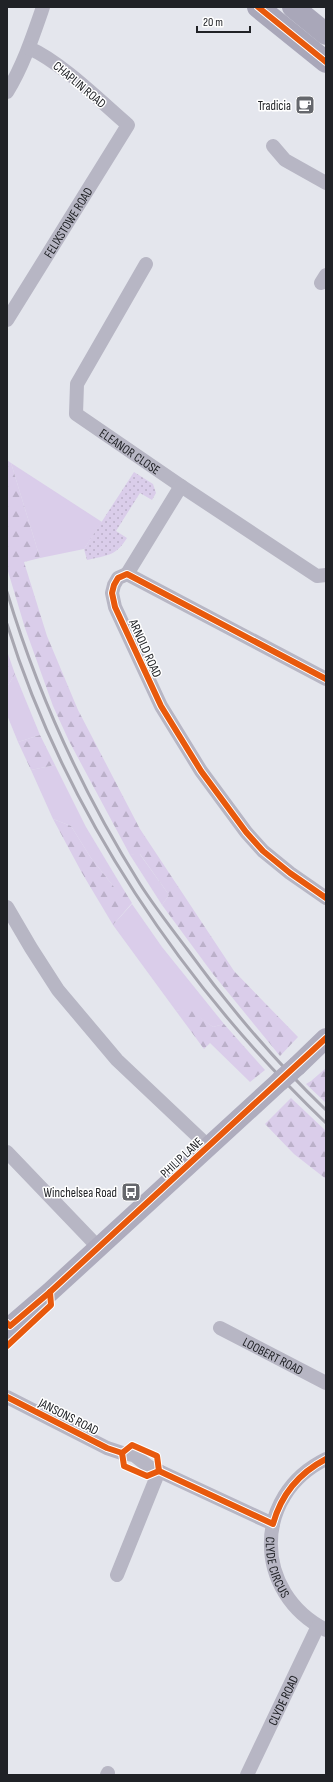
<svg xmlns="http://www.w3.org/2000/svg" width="333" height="1782" font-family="'Sofia Sans Condensed',sans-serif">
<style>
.green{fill:#dacdea}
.forest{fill:url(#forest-firs)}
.park{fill:url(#park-dots)}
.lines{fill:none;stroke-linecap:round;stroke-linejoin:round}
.minor{stroke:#b7b6c4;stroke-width:14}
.secondary{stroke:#aeacbd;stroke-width:20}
.trunk{stroke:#a9a7b9;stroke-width:22}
.rail{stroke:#a7a6b0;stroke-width:3}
.secondary-bridge{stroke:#aeacbd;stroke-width:20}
.cycleway-casing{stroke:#fff;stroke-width:8}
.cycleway{stroke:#e8590c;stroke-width:6}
.labels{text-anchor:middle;stroke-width:3;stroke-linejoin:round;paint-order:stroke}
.street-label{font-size:13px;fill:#202226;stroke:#fff}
.poi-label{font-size:13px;fill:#202226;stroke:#fff;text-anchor:end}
</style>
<defs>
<pattern id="forest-firs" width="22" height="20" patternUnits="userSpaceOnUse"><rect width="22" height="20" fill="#dacdea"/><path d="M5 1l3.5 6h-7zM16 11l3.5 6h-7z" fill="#bbb0c9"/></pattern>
<pattern id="park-dots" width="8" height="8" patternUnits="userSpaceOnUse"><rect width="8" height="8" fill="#dacdea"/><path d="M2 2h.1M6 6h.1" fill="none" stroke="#bbb0c9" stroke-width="1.8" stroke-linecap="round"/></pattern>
</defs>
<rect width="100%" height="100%" fill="#e4e6ed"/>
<g class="green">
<path d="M11,463L102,522L84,549L40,558Z"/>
<path d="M15,674L40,735L18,742L7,715V687Z"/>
<path d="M55,765L86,827L122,887H114L91,858L71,826L53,819L31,770Z"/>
<path d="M139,853L169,895L162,905L130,855Z"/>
<path d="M132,904L162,947L224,1024L213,1027L188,1009L176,1011L113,925Z"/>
</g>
<g class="forest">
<path d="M7,460L11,463L40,558L24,562L47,636L78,710L140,829L234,971L298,1037L280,1056L213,974L162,905L169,895L140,854L130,855L69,741L53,706L25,628L7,568Z"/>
<path d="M7,651L15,674L7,687Z"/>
<path d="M40,735L55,765L31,770L18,742Z"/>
<path d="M53,819L71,826L91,858L114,887H122L132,903L113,925L82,873Z"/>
<path d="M188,1008L213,1027L224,1024L265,1070L250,1082L210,1043L204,1049L176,1011Z"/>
<path d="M326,1068V1103L306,1084L311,1081Z"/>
<path d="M291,1098L326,1131V1179L294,1154L265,1124Z"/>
</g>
<path class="park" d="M134,472L153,484L156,493L152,500L140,493L116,531L127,538C115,557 107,555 87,560L84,549Z"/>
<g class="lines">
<g class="minor">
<path d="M7,92C23,66 33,36 43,7"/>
<path d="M273,146L285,160L326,183"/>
<path id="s1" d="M146,264L77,384L76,414L181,486L317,576L326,575"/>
<path d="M321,283L326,275"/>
<path id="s2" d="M7,320L128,125C100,101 61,62 29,48"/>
<path d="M127,574L181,486"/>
<path d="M326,679L127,574L118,578L114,585L112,593L115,607L161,706L201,771L246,832L263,851L290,873L326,898"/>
<path d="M7,907L31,948L58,990L117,1060L209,1147"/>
<path d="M7,1152L98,1247"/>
<path id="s3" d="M220,1328L326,1383"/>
<path d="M7,1397L107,1448L122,1453L134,1455L148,1466L159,1471L273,1524"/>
<path id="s4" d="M326,1459C252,1495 253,1593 326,1630"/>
<path d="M117,1575L159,1471"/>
<path d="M107,1775L108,1773"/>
<path id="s5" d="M247,1775L318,1626"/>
</g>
<g class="secondary">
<path d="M297,1066L326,1038"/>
<path d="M7,1329L50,1292L280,1081"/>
</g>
<g class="trunk">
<path d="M258,7L326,62"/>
<path d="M293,7L326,34"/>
</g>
<g class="rail">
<path d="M7,592C38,695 83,793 140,884C154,906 171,928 187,949C229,1007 275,1061 326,1110"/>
<path d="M7,624C66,813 183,986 326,1123"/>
</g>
<path class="secondary-bridge" d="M280,1081L297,1066"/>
<defs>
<g id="cycleway">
<path d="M258,7L326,62"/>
<path d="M326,679L127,574L118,578L114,585L112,593L115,607L161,706L201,771L246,832L263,851L290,873L326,898"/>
<path d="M7,1323L10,1326L50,1292L326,1038"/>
<path d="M7,1346L51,1305L50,1292"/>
<path d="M7,1397L107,1448L122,1453"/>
<path d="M122,1453L124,1466L147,1476L159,1471L273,1524C281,1495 299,1473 326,1459"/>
<path d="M122,1453L132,1445L157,1456L159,1471"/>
</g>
</defs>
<use href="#cycleway" class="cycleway-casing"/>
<use href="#cycleway" class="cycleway"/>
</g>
<defs>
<symbol id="cafe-square" viewBox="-11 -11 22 22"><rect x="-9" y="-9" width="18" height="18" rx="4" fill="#65676c" stroke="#fff"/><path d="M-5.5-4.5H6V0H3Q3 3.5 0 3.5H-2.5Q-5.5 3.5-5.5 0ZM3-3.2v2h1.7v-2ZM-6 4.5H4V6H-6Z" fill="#fff"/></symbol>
<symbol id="bus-square" viewBox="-11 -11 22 22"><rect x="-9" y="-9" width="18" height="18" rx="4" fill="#65676c" stroke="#fff"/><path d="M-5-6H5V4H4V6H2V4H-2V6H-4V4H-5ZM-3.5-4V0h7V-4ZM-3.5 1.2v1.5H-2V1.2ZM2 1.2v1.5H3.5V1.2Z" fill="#fff"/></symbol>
</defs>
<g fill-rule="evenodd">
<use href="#cafe-square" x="294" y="94" width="22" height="22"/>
<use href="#bus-square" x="120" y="1181" width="22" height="22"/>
</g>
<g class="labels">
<g class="street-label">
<text transform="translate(80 84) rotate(40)" y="5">CHAPLIN ROAD</text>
<text dy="5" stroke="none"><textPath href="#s2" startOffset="115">FELIXSTOWE ROAD</textPath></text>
<text dy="5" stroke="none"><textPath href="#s1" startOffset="234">ELEANOR CLOSE</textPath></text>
<text transform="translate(146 648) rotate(66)" y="5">ARNOLD ROAD</text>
<text transform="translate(181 1157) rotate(-43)" y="5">PHILIP LANE</text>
<text dy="5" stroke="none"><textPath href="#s3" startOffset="60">LOOBERT ROAD</textPath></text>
<text transform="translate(69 1416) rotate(27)" y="5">JANSONS ROAD</text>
<text dy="5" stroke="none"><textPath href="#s4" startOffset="131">CLYDE CIRCUS</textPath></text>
<text dy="5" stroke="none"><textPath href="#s5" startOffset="83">CLYDE ROAD</textPath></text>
</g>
<g class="poi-label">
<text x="291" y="110">Tradicia</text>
<text x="117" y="1197">Winchelsea Road</text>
</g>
</g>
<rect width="333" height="1782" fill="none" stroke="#202226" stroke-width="16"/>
<path d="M197 26v6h53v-6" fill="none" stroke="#202226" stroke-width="2"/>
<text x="203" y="26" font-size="12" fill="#202226" stroke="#ffffff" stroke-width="3" paint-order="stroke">20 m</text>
</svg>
